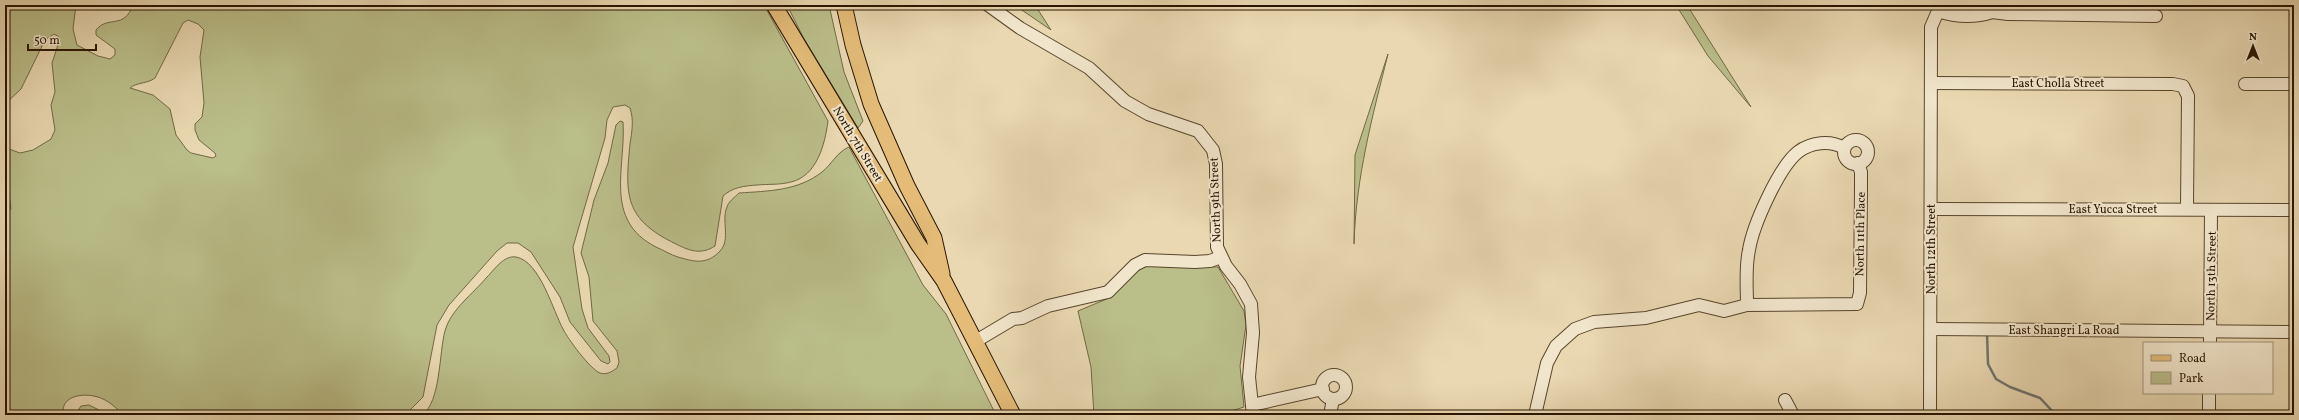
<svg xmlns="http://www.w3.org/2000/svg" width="2299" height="420" font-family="Vollkorn,serif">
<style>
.green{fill:#babe89;stroke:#716944;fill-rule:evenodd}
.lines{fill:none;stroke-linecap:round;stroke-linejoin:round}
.stream{stroke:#6e766e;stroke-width:2.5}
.minor-casing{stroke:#58452c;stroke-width:14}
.major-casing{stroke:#281400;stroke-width:17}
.minor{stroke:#f1e6cc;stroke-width:12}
.major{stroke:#e4bc78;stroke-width:15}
.labels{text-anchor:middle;stroke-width:4;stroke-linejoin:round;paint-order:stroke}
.street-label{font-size:12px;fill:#281400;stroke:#f1e6cc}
</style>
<rect width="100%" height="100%" fill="#e9d8b1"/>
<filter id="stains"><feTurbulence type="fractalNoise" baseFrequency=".005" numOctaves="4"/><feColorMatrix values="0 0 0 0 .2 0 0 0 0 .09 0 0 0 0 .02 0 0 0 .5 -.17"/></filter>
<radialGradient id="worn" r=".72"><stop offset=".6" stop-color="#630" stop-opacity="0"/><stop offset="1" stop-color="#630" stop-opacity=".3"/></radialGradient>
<g class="green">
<path d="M5,5H76L73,29L77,45L98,56L110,59L115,55V49L96,35V30C108,15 124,30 133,5H764L828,121C825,144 817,176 791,182C780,185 768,184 757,185C744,186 733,187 723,196L715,246C701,255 690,251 676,244C624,219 625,195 630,144C632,131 634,120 630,108L625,105L613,107L607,120L605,138L573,247L582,309L588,328L609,356L610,362L608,364L601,361L570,322L560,297L531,252L518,243H507L497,251L449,305L437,325L423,397L405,415H122C118,409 110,402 103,399C89,392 60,393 63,415H5V214L11,209L9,194L5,188V140L9,149L20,153L33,150L51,139L55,130L51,105L55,92L52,63L57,48L59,37L54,34L45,40L21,89L5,104ZM188,20L198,24L204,30L200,57L204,103L202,117L195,124V130L199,140L215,153L216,156L213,158L191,153L187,150L176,135L170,109L153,95L130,88C137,82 147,84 155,78L183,23Z"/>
<path d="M787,5H829L844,72L863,121L858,128L803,37Z"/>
<path d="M1015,5H1035L1051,30L1016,6Z"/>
<path d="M1676,5H1687L1751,107L1708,56Z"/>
<path d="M1388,54C1372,118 1356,177 1354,244L1355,155Z"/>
<path d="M620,121L623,122C626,168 603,220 656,247C663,250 671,255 678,257C695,262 707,265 720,251C731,240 721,220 727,207C728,202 735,197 739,193C768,191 798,191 822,172C832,164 837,152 849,147L923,285L946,314L996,415H422C441,402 439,352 445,331C451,309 473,294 487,277C495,269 504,255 516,257C540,261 553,311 563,329C568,339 590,369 600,373C607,375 611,372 617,368L619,362L617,351L593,321L589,277L581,253L594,200L608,163L616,125Z"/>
<path d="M1141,266L1218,267L1244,311L1246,325L1240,366L1244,407L1219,415H1094L1091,367L1078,311L1109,298Z"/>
<path d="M89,405L109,415H75L81,406Z"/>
</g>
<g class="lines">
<path class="stream" d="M1987,332L1988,364L1996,379L2010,387L2040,398L2056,415"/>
<defs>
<g id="minor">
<path d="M988,5L1020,28L1089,68L1125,101L1148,114L1198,131L1213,150L1216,164L1217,247L1226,266L1240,284L1251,304L1253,333L1249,377L1253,415"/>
<path d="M1938,11L1949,6H1980L1992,12L2008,14L2156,16"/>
<path d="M1938,11C1956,17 1974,18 1992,12"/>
<path d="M1932,83L2173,84L2183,86L2188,96L2187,208"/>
<path d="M2245,84H2294"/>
<circle cx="1856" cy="152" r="12"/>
<path d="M1931,209L2294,210"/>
<path d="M1747,305C1747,287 1745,268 1749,250C1753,225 1779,167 1798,152C1811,142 1830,140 1844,148"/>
<path d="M1931,329L2294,332"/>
<path d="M976,341L1013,319L1022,318L1048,306L1108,292L1135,265L1145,260L1195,262L1210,261L1221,257"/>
<path d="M2210,343L2211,210"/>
<circle cx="1334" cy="387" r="12"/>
<path d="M1785,400L1793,415"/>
<path d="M1252,405L1323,389"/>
<path d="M1330,415L1333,399"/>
<path d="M1535,415L1547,363L1556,346L1575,329L1594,322L1646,318L1699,305L1724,311L1747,305L1857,304L1860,293L1861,186V172L1858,163"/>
<path d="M1930,415L1931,27L1938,11"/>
<path d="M2209,415V393"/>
</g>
<g id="major">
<path d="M774,5L918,244L944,281L1013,415"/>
<path d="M844,5L853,45L871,104L907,186L934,238L942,274"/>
</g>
</defs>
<use href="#minor" class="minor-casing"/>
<use href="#major" class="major-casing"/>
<use href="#minor" class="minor"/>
<use href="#major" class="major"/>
</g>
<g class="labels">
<g class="street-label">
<text x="2058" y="87">East Cholla Street</text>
<text transform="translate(858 144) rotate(59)" y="4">North 7th Street</text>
<text transform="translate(1215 200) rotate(-92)" y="4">North 9th Street</text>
<text x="2113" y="213">East Yucca Street</text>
<text transform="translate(1860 234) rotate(-89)" y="4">North 11th Place</text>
<text transform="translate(1931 249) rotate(-90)" y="4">North 12th Street</text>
<text transform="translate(2211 276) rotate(-89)" y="4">North 13th Street</text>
<text x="2064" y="334">East Shangri La Road</text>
</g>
</g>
<rect width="2299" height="420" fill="none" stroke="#e9d8b1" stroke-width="20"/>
<rect x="6" y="6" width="2287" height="408" fill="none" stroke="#281400" stroke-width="2"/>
<rect x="10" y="10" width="2279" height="400" fill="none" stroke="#281400"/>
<rect x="2143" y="342" width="130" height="52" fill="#f1e6cc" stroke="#a1927a"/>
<rect x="2151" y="355" width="20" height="6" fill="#e4bc78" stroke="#a1927a"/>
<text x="2179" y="362" font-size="12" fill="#281400">Road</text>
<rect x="2151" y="372" width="20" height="12" fill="#babe89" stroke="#a1927a"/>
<text x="2179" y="382" font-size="12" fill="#281400">Park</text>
<g transform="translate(2253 46)" stroke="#f1e6cc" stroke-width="3" paint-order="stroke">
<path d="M0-3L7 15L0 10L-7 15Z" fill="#281400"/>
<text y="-6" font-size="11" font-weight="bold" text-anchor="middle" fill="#281400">N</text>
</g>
<path d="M28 44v6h68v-6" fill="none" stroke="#281400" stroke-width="2"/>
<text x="34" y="44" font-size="12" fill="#281400" stroke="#f1e6cc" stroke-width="3" paint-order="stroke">50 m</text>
<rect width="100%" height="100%" filter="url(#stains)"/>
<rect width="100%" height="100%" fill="url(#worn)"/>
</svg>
